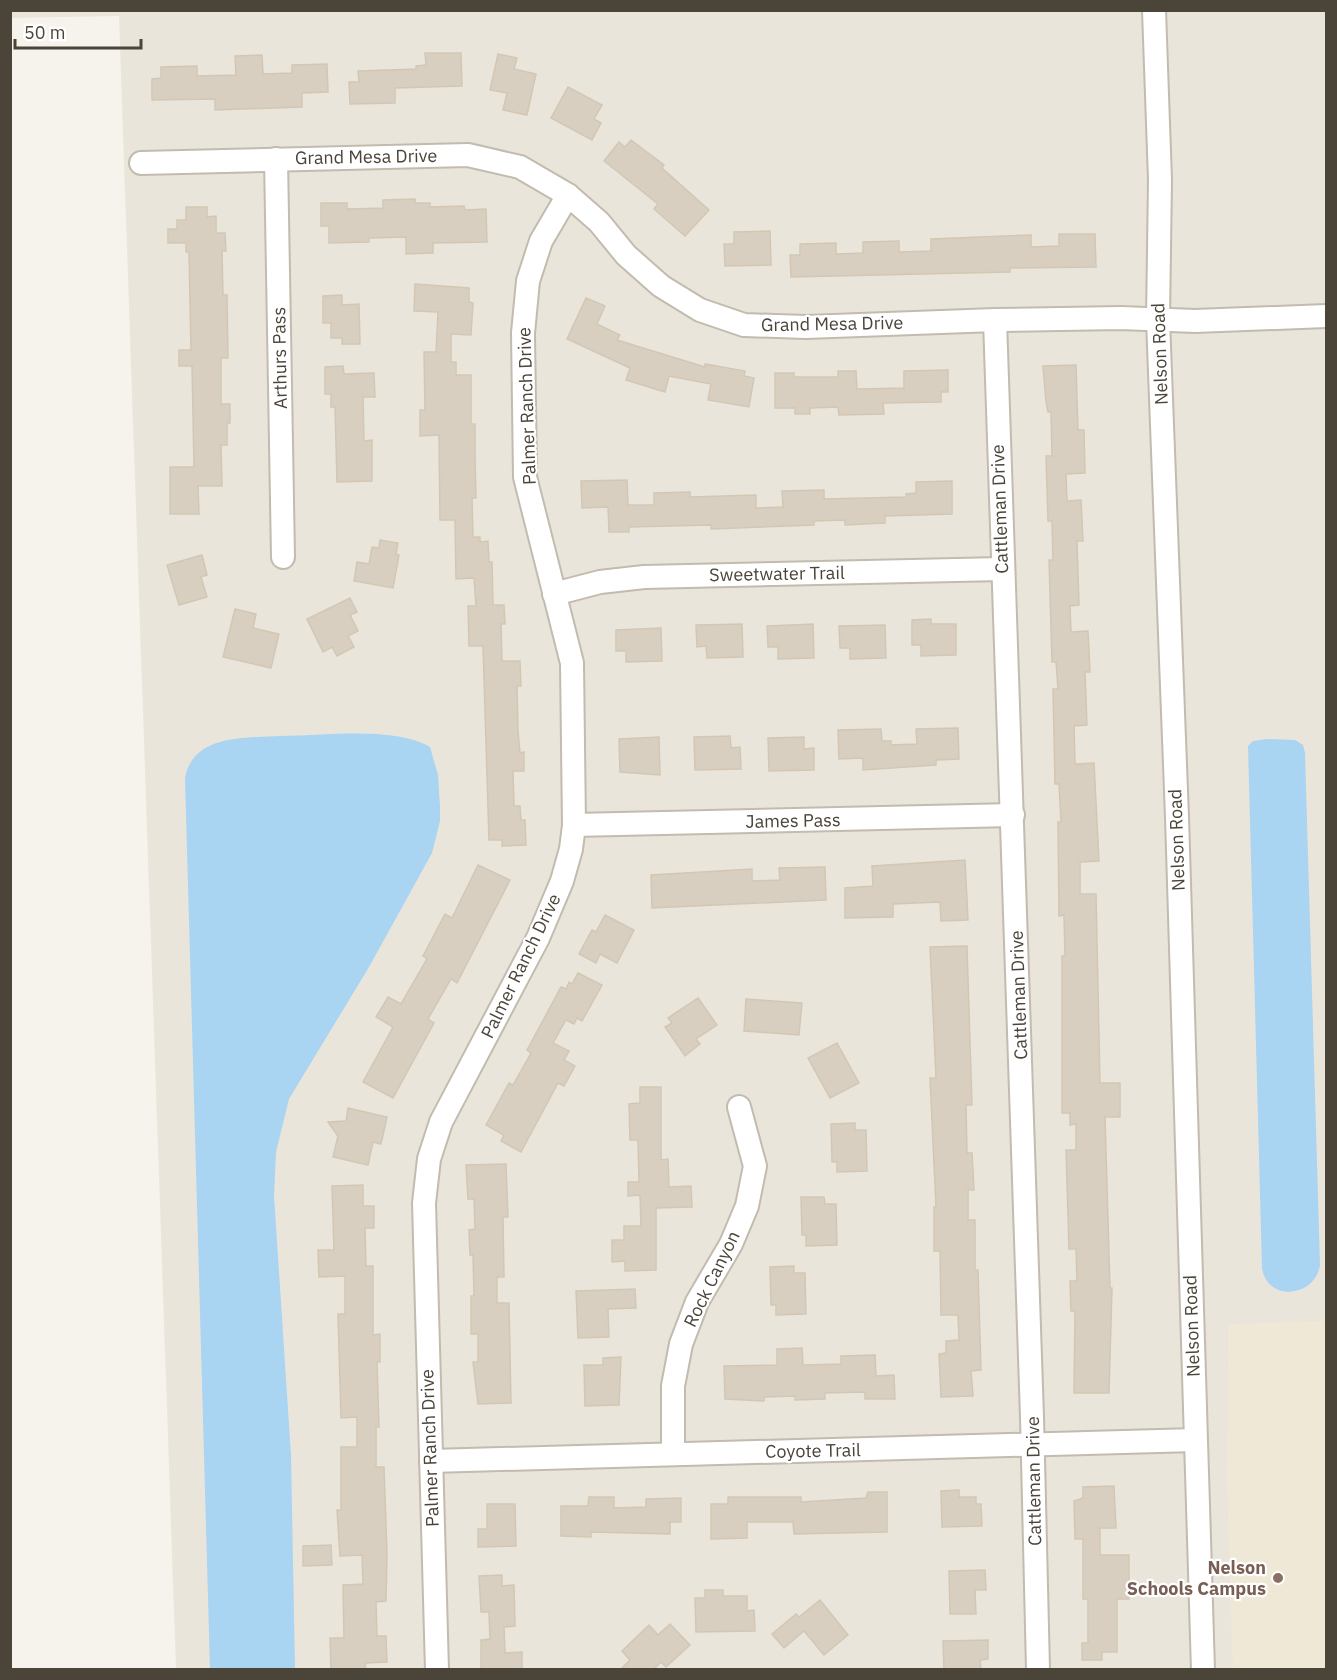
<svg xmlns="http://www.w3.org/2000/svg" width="1337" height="1680" font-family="'IBM Plex Sans',sans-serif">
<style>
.residential{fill:#eae5da}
.education{fill:#efe8d6}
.water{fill:#a9d4f2}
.building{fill:#d8cfc1;stroke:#d3c7b4;stroke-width:1.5}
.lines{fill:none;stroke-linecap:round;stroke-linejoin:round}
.minor-casing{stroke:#c2bbae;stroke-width:26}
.minor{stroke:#fff;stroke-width:22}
.education-dot{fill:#8d6e63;stroke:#fff;stroke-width:2}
.labels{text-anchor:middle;stroke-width:4.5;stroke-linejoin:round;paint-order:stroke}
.street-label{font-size:18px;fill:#4b4439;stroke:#fff}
.education-label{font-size:18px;font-weight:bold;fill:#785e54;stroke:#fff;text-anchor:end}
</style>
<rect width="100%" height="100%" fill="#f6f3ec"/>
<path class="residential" d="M10,11H1326V1669H176L119,16L11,18Z"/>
<path class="education" d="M1326,1321V1669H1233L1227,1487L1228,1324Z"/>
<g class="water">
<path d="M281,736C323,736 394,726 430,747L438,775L440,807V821L432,853L369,967L289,1099L276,1152L274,1196L291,1455L295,1669H210L185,778C193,734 246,738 281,736Z"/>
<path d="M1267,739L1295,740L1303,745L1305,753L1320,1265C1315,1298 1267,1302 1262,1268L1248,746L1253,741Z"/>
</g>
<g class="building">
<path d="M425,53H461L462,86L395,88V103L350,104L349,82H359L358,71L416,69V66L426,65Z"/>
<path d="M498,54L517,58L514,69L536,74L527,115L503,110L507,93L490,90Z"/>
<path d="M262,55L263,74L292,73V65L327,64L328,92L302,93V107L215,110V99L152,100V79L161,78V67L197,66V76L236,75L235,56Z"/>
<path d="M568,87L602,105L594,119L601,123L592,140L551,118Z"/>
<path d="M631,140L664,165L662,168L709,210L685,236L654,209L658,204L604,161L619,142L625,147Z"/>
<path d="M415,199V203H430V207L464,206L465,210L486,209L487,242L433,243V253L406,254V237L369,238V242L329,243V226H321V203H347V209L383,208V200Z"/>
<path d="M186,207H207V217L216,216V233H225L226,251H222L223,295H227L228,358H221V404H230V423H227V445H221L222,486H198L199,514H170V467H194L192,366H179V350H191L189,252H186V243H168V229H177V220H186Z"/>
<path d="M770,231L771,265L725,266L724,244H734V232Z"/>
<path d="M1059,234H1095L1096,267L1010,268V272L791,277L790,255H800V244L836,243V254L863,253V242L899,241V252L931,251V239L1031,235V247L1059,246Z"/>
<path d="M415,284L469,288V302L473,303L471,335L451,334V362H456V375H471V424H475V456L476,498H472L473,537H480V542L488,541L489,562H492L493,605H504L505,624H501L502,661H520L521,686H517L518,731L520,753L524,752V771H513L514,806H520L521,820H525L526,845L502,846V840H489L483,646H469L468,606H476L474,578L456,579L455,520H440L439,435L420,436V410H425L424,352H436L438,312L414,311Z"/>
<path d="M342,295V305L359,304L360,344H342V338H331V323H323V296Z"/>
<path d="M586,298L605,306L597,324L620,335L617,340L705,367V364L745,371L744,376L754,378L749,407L708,400L711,384L669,376L665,392L626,380L630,368L567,339Z"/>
<path d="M1076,365L1078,430H1084L1085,473L1066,474L1067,501L1081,500L1083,541H1077L1079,605L1070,606L1071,632L1088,631L1090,672H1085L1087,725L1074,726L1075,764L1094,763L1099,861L1080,862V894H1096L1100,1083H1120V1117H1105L1110,1288H1112L1109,1393H1074L1075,1311H1071L1070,1281H1077L1076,1249H1069L1066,1150H1076V1124L1070,1125V1113H1062V956H1065L1064,915L1059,916L1058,822H1061L1059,784H1055L1053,689H1058L1056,662H1052L1049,560H1053L1052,521H1048L1046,456H1052L1051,412H1048L1046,402L1043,366Z"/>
<path d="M343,366L344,374L374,373L375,397H363L364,441L372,440V481L337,482L335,407H331V394H325V367Z"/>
<path d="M948,370V392H941V402L883,403L884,414L839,415L838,407L810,408V414H795V408H775V373H794V377H838V371H856L857,389L904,388V371Z"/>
<path d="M627,480L628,505H654V493L690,492V497L756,495V508L783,507L782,491L824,490V499L906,497V494L916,493V482L952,481V514L885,516V523L845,525V520L814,521V525L711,529V525L629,527V532H609L608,507L582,508L581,481Z"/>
<path d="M380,540L398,543L396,554L399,555L393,588L354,581L357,562L369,564L372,547L379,548Z"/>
<path d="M202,555L207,575L201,577L207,597L179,605L167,565Z"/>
<path d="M350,598L357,612L350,615L358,631L348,636L354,647L337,656L332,647L323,652L307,619Z"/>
<path d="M235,609L256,614L253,628L279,634L271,668L223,657Z"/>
<path d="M931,619V624H956V655L921,656V645H912V620Z"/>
<path d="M742,624L743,657L707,658L706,646L697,647L696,625Z"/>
<path d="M813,624L814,658L778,659V647H768L767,626Z"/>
<path d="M885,625L886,658L850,659V648H840L839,626Z"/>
<path d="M661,628L662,661L626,662V651H616V630Z"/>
<path d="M958,728L959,759L936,760V765L863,770V758L839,759L838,730L881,729L882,741H891V745L917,744L916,729Z"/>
<path d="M730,736L731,748L740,747L741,769L695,770L694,737Z"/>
<path d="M659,737L660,775L620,772L619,739Z"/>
<path d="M804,737V749L814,748V770L769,771L768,738Z"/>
<path d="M965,860L968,920L941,921L940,902L893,904V917L845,918V888L873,886L872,866Z"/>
<path d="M478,865L510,880L457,983L451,979L428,1019L434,1023L393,1098L363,1082L393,1027L376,1017L388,997L401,1004L427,959L423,956L445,914L452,918Z"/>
<path d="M825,867L826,900L652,908L651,875L752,869V881L780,880L779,868Z"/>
<path d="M605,915L634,930L617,963L600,954L596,963L579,954L592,930L596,932Z"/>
<path d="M967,946L972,1105H966L967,1153H972L974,1190H968V1220H975V1270H978L981,1370L971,1371L973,1396L941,1397L939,1354L946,1353V1341L959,1340L958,1315H941L940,1251H934V1207H936L930,1078H936L930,947Z"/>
<path d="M578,973L602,985L582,1021L577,1018L574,1024L566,1020L553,1043L569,1051L564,1060L575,1066L564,1086L558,1083L521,1152L501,1141L504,1135L486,1125L509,1083L513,1085L531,1053L527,1050L561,987L566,989L569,982L572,984Z"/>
<path d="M698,998L717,1025L696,1039L700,1044L685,1056L665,1027L672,1023L668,1018Z"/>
<path d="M746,999L802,1003L799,1035L744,1031Z"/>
<path d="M837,1043L859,1083L830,1098L808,1058Z"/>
<path d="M640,1087H661V1160L668,1159L669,1187L691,1186L692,1207L656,1208V1270L625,1271V1261L612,1262V1240H624V1226H641L640,1195L628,1196V1182H639L638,1140H630L629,1104L640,1103Z"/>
<path d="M348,1108L387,1117L381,1144L373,1142L368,1165L333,1157L338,1136L328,1122L346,1121Z"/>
<path d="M855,1123V1130H866L867,1171L837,1172V1162H832L831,1124Z"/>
<path d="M506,1164L508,1217H503L504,1277H497V1303H509L511,1403L478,1404L473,1362H478V1334H471V1296H474L473,1255H470L469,1230L475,1229L474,1199H468L466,1165Z"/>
<path d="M363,1185V1206H374V1228H365L366,1266H373V1335L380,1334V1362H377L379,1427H376V1467H384L387,1554L386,1601L376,1602L377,1636H386L387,1662L365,1663L366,1670H331L330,1638H344L343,1585L363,1584L362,1555L340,1556L337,1510H341V1447H357V1417L341,1418L338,1314H345V1276L319,1277L318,1250H334L332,1186Z"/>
<path d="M801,1197H824L825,1204H836L837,1245L806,1246V1235H802Z"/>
<path d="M794,1266V1273H805L806,1314L776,1315V1305H771L770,1267Z"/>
<path d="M635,1289L636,1308L608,1309L609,1337L578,1338L576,1291Z"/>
<path d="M802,1348L803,1365L841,1364V1356L875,1355L876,1376L894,1375L895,1399H865V1392L825,1393V1399L795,1400V1396L764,1397V1401L725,1399L724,1366L777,1365V1349Z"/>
<path d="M621,1357L619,1405L585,1406L584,1365H603V1358Z"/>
<path d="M1114,1486L1116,1528H1100V1555H1129V1599H1117V1652H1102V1660H1082V1643H1088V1599H1083V1539H1075L1074,1501L1083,1498V1487Z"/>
<path d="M959,1490V1497H976V1504H981L982,1526L942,1527L941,1491Z"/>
<path d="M868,1492H887V1532L794,1534L793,1522H747V1538L711,1539V1504H728V1497H801V1502L866,1498Z"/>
<path d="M589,1497H614V1508L646,1507V1499L681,1498V1522H670V1534L591,1532V1537L561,1536V1506H588Z"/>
<path d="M487,1504H515L516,1546L478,1547V1529H487Z"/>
<path d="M331,1545L332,1565L303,1566V1546Z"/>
<path d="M985,1570L986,1590H975L976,1614H950L949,1571Z"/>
<path d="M502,1575V1586L514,1585L515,1626L504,1627L505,1653L522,1652V1670L481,1669V1640L490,1639L489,1612H481L479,1576Z"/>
<path d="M705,1590H723V1596H747V1611L754,1610L755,1631L696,1632L695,1598H705Z"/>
<path d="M820,1600L848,1635L824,1655L804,1631L784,1648L772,1634L796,1614L799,1617Z"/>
<path d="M670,1624L690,1645L666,1667L661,1662L653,1670H620L630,1660L622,1651L649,1625L658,1635Z"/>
<path d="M988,1640V1659L980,1660L981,1670H944L943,1641Z"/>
</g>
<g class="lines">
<defs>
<g id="minor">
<path d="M1154,10L1160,180L1158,320L1177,817L1203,1670"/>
<path d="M276,159L283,557"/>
<path d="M141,163L468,155L520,167L568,195L599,222L626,255L661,286L700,310L744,325L806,327L995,320L1121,318L1195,321L1326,316"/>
<path d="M995,320L1032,1417L1038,1670"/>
<path d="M554,594L600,582L644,577L1002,569"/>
<path d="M574,825L1013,815"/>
<path d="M673,1454V1386L681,1344L697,1302L731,1244L747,1206L755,1166L739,1107"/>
<path d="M431,1461L1195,1440"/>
<path d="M437,1670L424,1203L429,1159L441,1122L538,938L562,881L571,849L574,825L572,663L525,477L523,333L528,281L541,241L568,195"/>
</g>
</defs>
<use href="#minor" class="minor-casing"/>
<use href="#minor" class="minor"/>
</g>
<circle class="education-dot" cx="1278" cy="1578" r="6"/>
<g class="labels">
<g class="street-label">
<text transform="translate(366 157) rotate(-1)" y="6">Grand Mesa Drive</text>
<text transform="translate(832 324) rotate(-1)" y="6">Grand Mesa Drive</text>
<text transform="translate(1160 354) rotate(-92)" y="6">Nelson Road</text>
<text transform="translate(280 358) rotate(-91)" y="6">Arthurs Pass</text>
<text transform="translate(527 406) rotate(-92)" y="6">Palmer Ranch Drive</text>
<text transform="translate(1000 509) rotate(-92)" y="6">Cattleman Drive</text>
<text transform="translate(777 574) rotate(-1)" y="6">Sweetwater Trail</text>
<text transform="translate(793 821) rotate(-1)" y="6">James Pass</text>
<text transform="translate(1177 840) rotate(-92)" y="6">Nelson Road</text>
<text transform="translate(521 966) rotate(-64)" y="6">Palmer Ranch Drive</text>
<text transform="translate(1019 995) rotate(-92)" y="6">Cattleman Drive</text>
<text transform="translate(712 1279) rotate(-64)" y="6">Rock Canyon</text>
<text transform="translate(1192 1326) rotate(-92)" y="6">Nelson Road</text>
<text transform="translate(430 1448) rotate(-92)" y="6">Palmer Ranch Drive</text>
<text transform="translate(813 1451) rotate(-1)" y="6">Coyote Trail</text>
<text transform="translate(1034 1481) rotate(-91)" y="6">Cattleman Drive</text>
</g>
<g class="education-label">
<text x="1266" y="1574">Nelson<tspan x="1266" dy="21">Schools Campus</tspan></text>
</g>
</g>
<rect width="1337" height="1680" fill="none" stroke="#4b4439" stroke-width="24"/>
<path d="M15 39v9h126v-9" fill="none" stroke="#4b4439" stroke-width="3"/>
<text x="24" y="39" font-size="18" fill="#4b4439" stroke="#ffffff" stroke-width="4.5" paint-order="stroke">50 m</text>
</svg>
